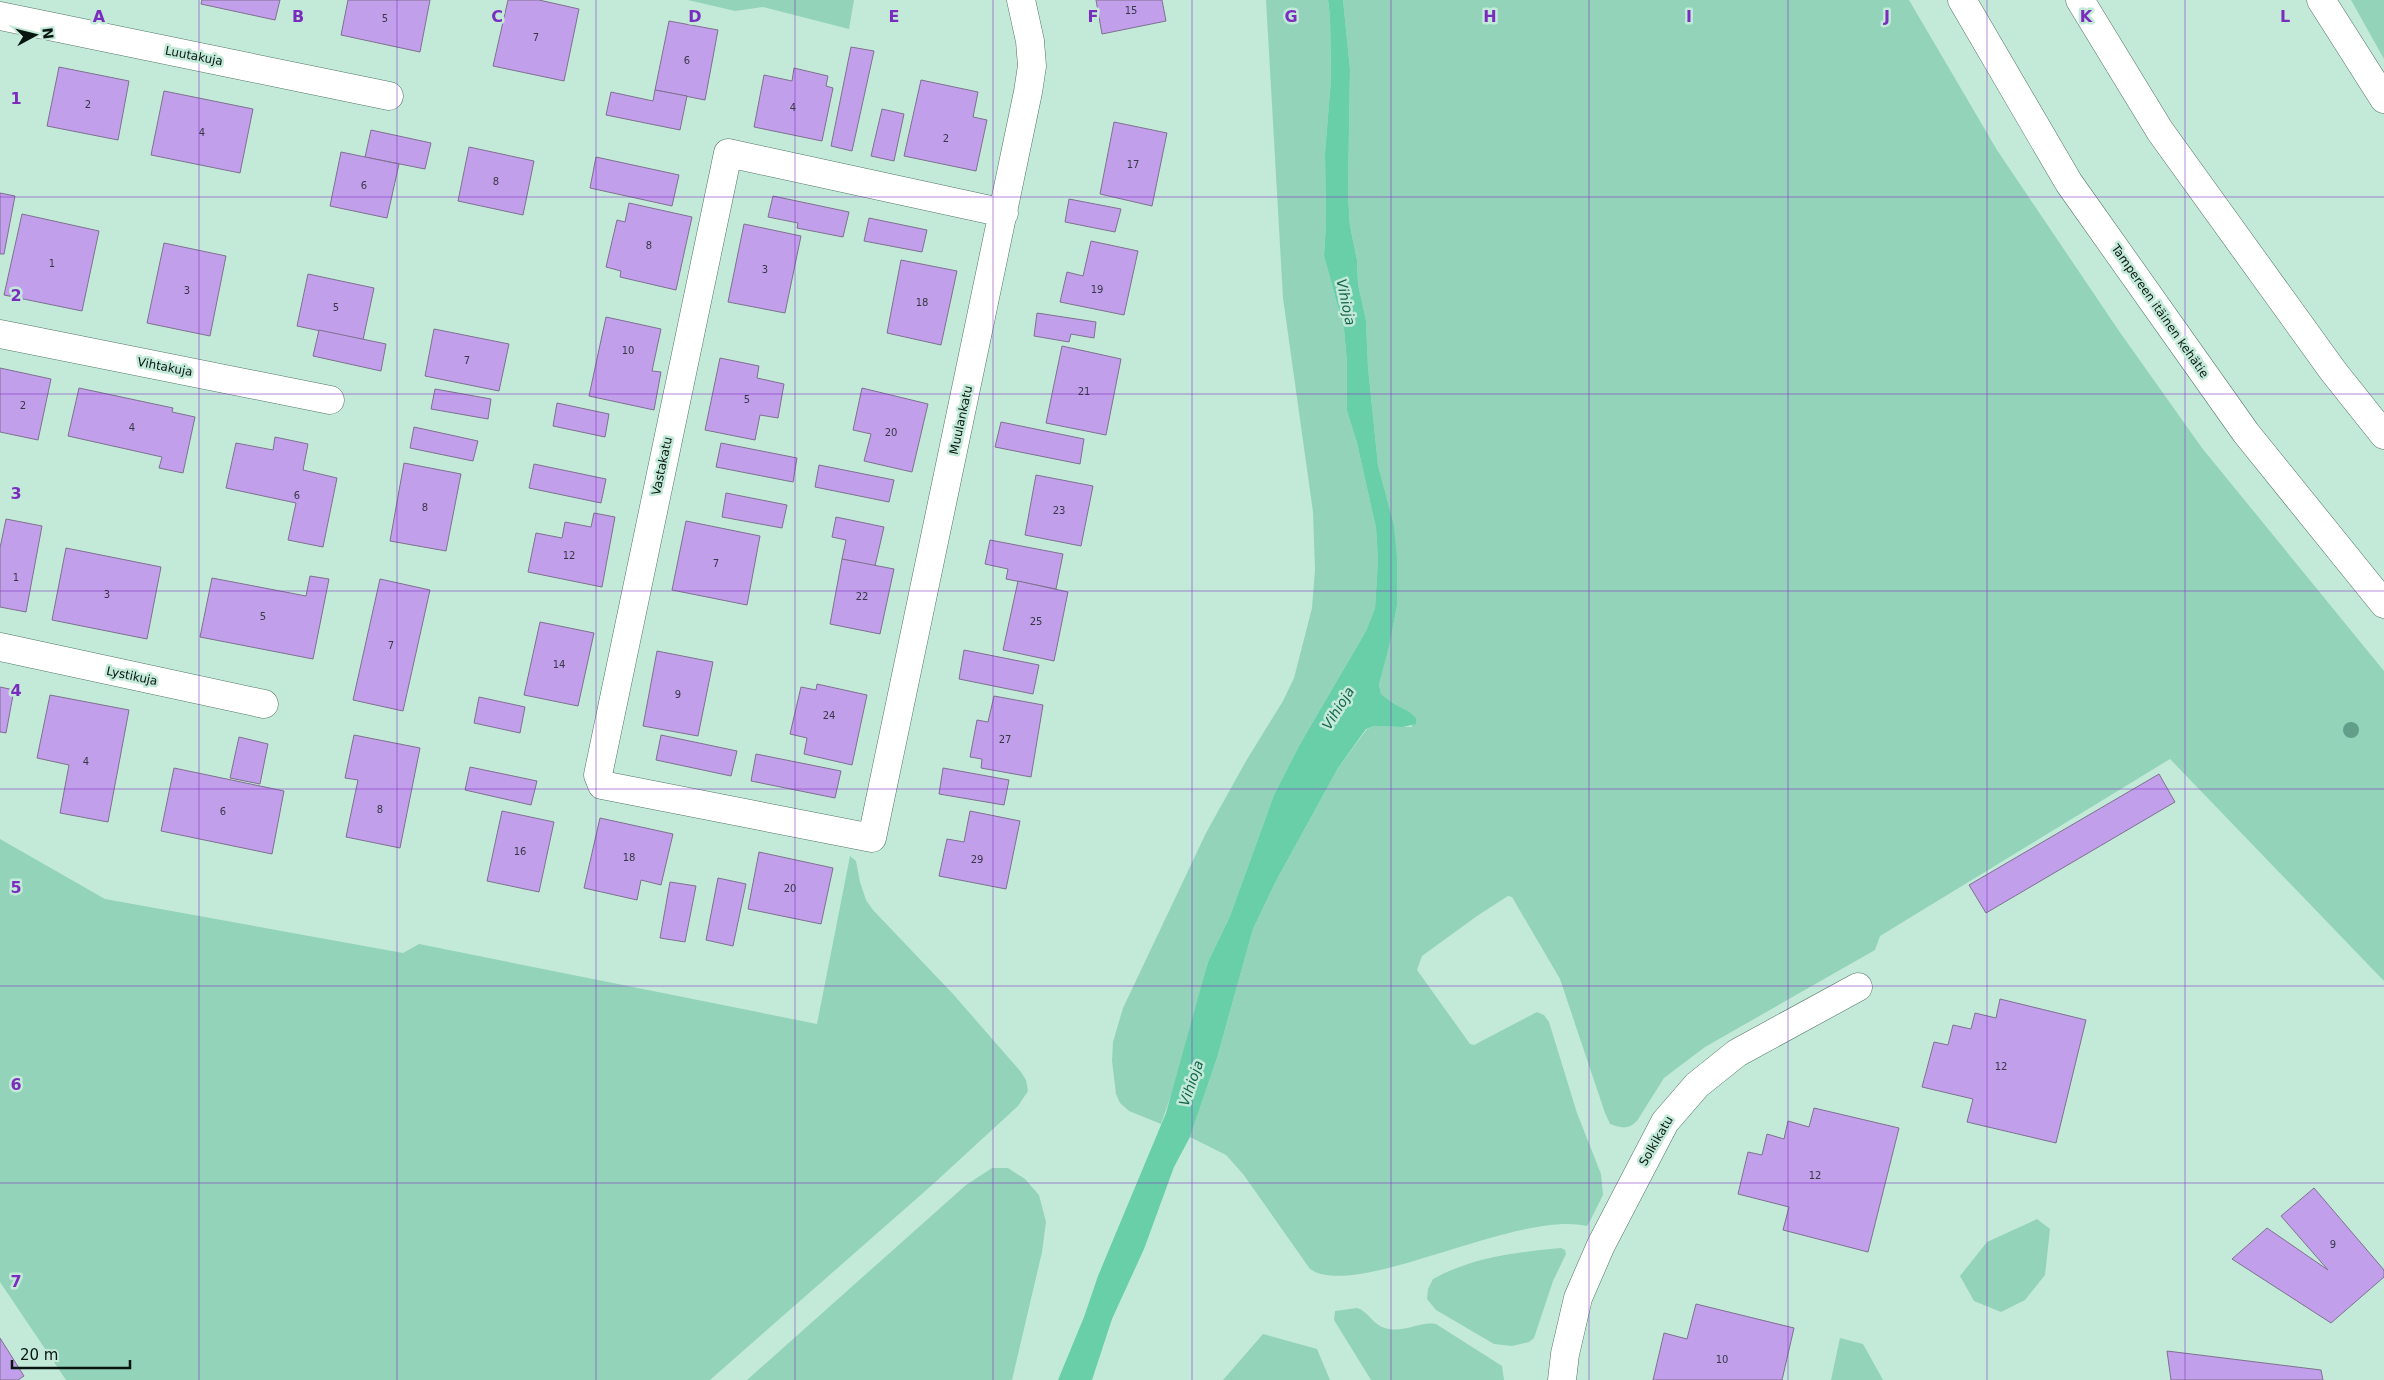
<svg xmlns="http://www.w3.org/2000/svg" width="2384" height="1380" font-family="'DejaVu Sans',sans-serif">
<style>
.green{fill:#93d3b9}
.water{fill:#69cfa9}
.building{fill:#c29fea;stroke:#7e718f}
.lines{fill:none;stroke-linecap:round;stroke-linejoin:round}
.minor-casing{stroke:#507465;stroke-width:29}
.highway-casing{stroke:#507465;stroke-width:29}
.minor{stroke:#fff;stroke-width:28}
.highway{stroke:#fff;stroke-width:28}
.tree{fill:#619f8a}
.grid{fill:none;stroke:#7b2cbf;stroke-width:1;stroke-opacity:0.55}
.labels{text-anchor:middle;stroke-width:5;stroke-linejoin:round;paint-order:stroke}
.number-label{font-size:10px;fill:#363846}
.street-label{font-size:12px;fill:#071610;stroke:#c3ead9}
.water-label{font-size:14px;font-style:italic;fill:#14644b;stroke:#c3ead9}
.grid-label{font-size:16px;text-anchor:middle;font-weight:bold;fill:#7b2cbf;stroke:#c3ead9;stroke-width:5;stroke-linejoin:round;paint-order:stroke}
</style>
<rect width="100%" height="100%" fill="#c3ead9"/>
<g class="green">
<path d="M688,0H854L849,29L763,7L735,11Z"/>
<path d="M1266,0H1328L1330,16L1331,79L1325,153L1326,223L1324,256L1344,329L1347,363V411L1357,443L1376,528L1378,560L1375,608L1366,631L1300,744L1274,795L1230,916L1208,962L1177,1078L1161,1124L1129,1111L1120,1103L1116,1094L1112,1061L1113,1042L1123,1008L1206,833L1246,761L1283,701L1294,678L1312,608L1315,570L1313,512L1283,298Z"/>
<path d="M1343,0H1909L1997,150L2119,331L2202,448L2384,671V981L2170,759L1880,936L1875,950L1705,1047L1664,1078L1637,1121C1628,1130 1621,1128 1610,1124L1605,1113L1560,979L1512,897L1508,896L1477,916L1422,956L1417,970L1470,1044L1474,1045L1537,1012L1544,1015L1549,1022L1577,1113L1601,1174L1603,1195L1589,1223L1587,1226C1518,1209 1356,1301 1310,1269L1243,1174L1226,1155L1190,1137L1217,1058L1253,929L1276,881L1338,768L1367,729L1375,726L1412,727L1408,711L1393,703L1381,694L1379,685L1389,647L1397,606L1394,525L1378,465L1368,367L1366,320L1358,284L1357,260L1350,226L1348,195L1350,69Z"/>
<path d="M2351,0H2384V59Z"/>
<path d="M0,839L105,899L403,953L419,944L817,1024L850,856L856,861L860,882L866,900L873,910L953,994L1021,1072L1026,1080L1028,1091L1018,1106L931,1186L710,1380H66L0,1282Z"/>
<path d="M992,1168H1008L1025,1179L1039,1195L1046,1222L1042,1252L1012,1380H747L966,1185Z"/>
<path d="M2037,1219L2050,1229L2045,1275L2025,1300L2001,1312L1974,1301L1960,1276L1987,1242Z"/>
<path d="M1561,1248L1565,1250L1566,1254L1553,1281L1534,1338L1529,1342L1512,1346L1494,1344L1436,1310L1427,1299L1428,1289L1433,1279C1472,1257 1516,1252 1561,1248Z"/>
<path d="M1357,1308C1368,1311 1373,1325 1385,1328C1404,1334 1418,1321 1436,1324L1502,1366L1504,1380H1371L1334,1320L1335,1311Z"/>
<path d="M1263,1334L1317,1349L1330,1380H1223Z"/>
<path d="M1840,1338L1863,1344L1883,1380H1831Z"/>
</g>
<path class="water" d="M1328,0H1343L1350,69L1348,195L1350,226L1357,260L1358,284L1366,320L1368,367L1378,465L1394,525L1397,560V606L1389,647L1379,685L1381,694L1393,703L1408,711L1416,718V724L1403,727L1375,726L1366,729L1338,768L1276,881L1253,929L1217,1058L1190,1137L1174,1167L1144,1249L1112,1319L1092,1380H1058L1084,1317L1098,1276L1166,1113L1208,962L1230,916L1274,795L1300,744L1366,631L1375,608L1378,560L1376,528L1357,443L1347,411V363L1344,329L1324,256L1326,223L1325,153L1331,79L1330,16Z"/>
<g class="building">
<path d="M202,0H280L275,20L201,4Z"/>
<path d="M348,0H430L420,52L341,35Z"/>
<path d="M508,0H539L579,9L564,81L493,66Z"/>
<path d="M1096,0H1162L1166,21L1102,34Z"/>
<path d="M669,21L718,30L705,100L655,90Z"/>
<path d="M851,47L874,51L852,151L831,146Z"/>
<path d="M59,67L129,81L118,140L47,126Z"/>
<path d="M794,68L828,76L826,86L833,88L822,141L754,127L764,75L792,81Z"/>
<path d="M921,80L978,92L973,117L987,120L976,171L904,156Z"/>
<path d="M655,90L687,96L680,130L606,115L611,92L653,101Z"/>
<path d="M164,91L253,109L240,173L151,155Z"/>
<path d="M882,109L904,114L894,161L871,156Z"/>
<path d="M1114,122L1167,133L1152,206L1100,194Z"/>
<path d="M371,130L431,143L425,169L365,157Z"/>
<path d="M469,147L534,161L523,215L458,201Z"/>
<path d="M341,152L399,164L387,218L330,206Z"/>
<path d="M596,157L679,175L672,206L590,188Z"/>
<path d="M0,193L15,196L4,254H0Z"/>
<path d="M773,196L849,212L843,237L797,228L798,223L768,217Z"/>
<path d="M1069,199L1121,209L1115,232L1065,222Z"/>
<path d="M629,203L692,217L676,290L620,277L621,271L606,267L617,220L625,222Z"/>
<path d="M22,214L99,231L82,311L4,295Z"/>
<path d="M869,218L927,230L922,252L864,241Z"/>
<path d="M744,224L801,236L785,313L728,302Z"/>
<path d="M1091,241L1138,251L1124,315L1060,302L1067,272L1083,276Z"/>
<path d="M164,243L226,256L210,336L147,323Z"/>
<path d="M901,260L957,271L941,345L887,333Z"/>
<path d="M308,274L374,288L363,340L297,326Z"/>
<path d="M1037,313L1096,322L1094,338L1071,334L1069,342L1034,336Z"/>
<path d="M606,317L661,329L652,371L661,372L654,410L589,396Z"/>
<path d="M434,329L509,344L499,391L425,376Z"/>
<path d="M319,330L386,344L381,371L313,356Z"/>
<path d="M1062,346L1121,359L1106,435L1046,423Z"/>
<path d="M720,358L759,366L757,378L784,384L778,418L760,415L755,440L705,430Z"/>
<path d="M0,368L51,379L38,440L0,432Z"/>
<path d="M79,388L173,408L172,412L195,417L183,473L159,468L162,457L68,436Z"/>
<path d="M862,388L928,404L912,472L864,461L871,434L853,430Z"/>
<path d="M435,389L491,399L488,419L431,409Z"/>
<path d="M557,403L609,414L605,437L553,426Z"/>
<path d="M1001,422L1084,439L1080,464L995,447Z"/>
<path d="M414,427L478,441L473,461L410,448Z"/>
<path d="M275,437L308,444L303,470L337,478L323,547L288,540L296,503L226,488L236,443L273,450Z"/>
<path d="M721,443L797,458L793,482L716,467Z"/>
<path d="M404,463L461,474L446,551L390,541Z"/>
<path d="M534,464L606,479L601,503L529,488Z"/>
<path d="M819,465L894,480L889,502L815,487Z"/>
<path d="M1036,475L1093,486L1081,546L1025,535Z"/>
<path d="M726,493L787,505L782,528L722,517Z"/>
<path d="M594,513L615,517L602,587L528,572L536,533L562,538L565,522L591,527Z"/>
<path d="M836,517L884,527L875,566L842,559L846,540L832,537Z"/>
<path d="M6,519L42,526L26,612L0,607V548Z"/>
<path d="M686,521L760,536L747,605L672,590Z"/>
<path d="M990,540L1063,554L1056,589L1006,579L1008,569L985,564Z"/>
<path d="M66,548L161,567L147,639L52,620Z"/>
<path d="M842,559L894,569L880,634L830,624Z"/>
<path d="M310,576L329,579L313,659L200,637L212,578L306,596Z"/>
<path d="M380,579L430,590L403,711L353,700Z"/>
<path d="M1018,581L1068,592L1054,661L1003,650Z"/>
<path d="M540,622L594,633L578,706L524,695Z"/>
<path d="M964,650L1039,665L1033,694L959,679Z"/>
<path d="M657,651L713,662L698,736L643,726Z"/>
<path d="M817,684L867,695L852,765L804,754L807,738L790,734L801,687L816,690Z"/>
<path d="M0,687L14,690L6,733L0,732Z"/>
<path d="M50,695L129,710L108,822L60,813L69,765L37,758Z"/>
<path d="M994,696L1043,705L1031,777L981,768L982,759L970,757L977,720L988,722Z"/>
<path d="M479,697L525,707L520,733L474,723Z"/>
<path d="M354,735L420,748L400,848L346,837L358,780L345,778Z"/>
<path d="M661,735L737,751L731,776L656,760Z"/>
<path d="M239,737L268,744L260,784L230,778Z"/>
<path d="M756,754L841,771L835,798L751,781Z"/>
<path d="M470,767L537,781L531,805L465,790Z"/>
<path d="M174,768L284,791L272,854L161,831Z"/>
<path d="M943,768L1009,780L1004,805L939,794Z"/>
<path d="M2159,774L2175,802L1986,913L1969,885Z"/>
<path d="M502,811L554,822L539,892L487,881Z"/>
<path d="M970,811L1020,821L1006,889L939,876L947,839L964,842Z"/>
<path d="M600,818L673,834L661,885L641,880L637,900L584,888Z"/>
<path d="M759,852L833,868L821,924L748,909Z"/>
<path d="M718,878L746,884L733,946L706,940Z"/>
<path d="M670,882L696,886L685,942L660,938Z"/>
<path d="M2000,999L2086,1020L2056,1143L1967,1122L1973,1099L1922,1087L1934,1042L1948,1045L1953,1025L1971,1029L1975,1013L1996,1018Z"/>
<path d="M1814,1108L1899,1128L1868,1252L1783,1230L1789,1207L1738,1194L1748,1152L1762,1155L1767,1134L1784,1139L1788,1121L1809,1127Z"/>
<path d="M2314,1188L2384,1270V1277L2331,1323L2232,1259L2267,1228L2328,1270L2281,1216Z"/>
<path d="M1696,1304L1794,1328L1782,1380H1653L1664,1333L1687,1339Z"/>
<path d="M0,1338L24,1376L18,1380H0Z"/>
<path d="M2167,1351L2321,1370L2323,1380H2171Z"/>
</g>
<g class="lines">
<defs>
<g id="minor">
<path d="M2321,0L2384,99"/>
<path d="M0,16L389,96"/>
<path d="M1004,213L728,153L598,775L602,785L872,838L1028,92L1032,66L1030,41L1021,0"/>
<path d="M0,334L330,400"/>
<path d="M0,647L264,704"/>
<path d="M1562,1380L1565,1354L1578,1298L1601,1245L1665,1122L1697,1085L1737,1053L1858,987"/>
</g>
<g id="highway">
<path d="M1962,0L2069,183L2246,433L2384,604"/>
<path d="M2080,0L2160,131L2333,371L2384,435"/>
</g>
</defs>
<use href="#minor" class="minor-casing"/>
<use href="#highway" class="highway-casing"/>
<use href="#minor" class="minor"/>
<use href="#highway" class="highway"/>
</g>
<circle class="tree" cx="2351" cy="730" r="8"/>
<path class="grid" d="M199,0V1380M397,0V1380M596,0V1380M795,0V1380M993,0V1380M1192,0V1380M1391,0V1380M1589,0V1380M1788,0V1380M1987,0V1380M2185,0V1380M0,197H2384M0,394H2384M0,591H2384M0,789H2384M0,986H2384M0,1183H2384"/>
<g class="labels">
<g class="number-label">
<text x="1131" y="14">15</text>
<text x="385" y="22">5</text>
<text x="536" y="41">7</text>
<text x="687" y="64">6</text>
<text x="88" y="108">2</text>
<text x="793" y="111">4</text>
<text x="202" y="136">4</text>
<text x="946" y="142">2</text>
<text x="1133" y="168">17</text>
<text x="496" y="185">8</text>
<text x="364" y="189">6</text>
<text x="649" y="249">8</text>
<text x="52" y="267">1</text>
<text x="765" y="273">3</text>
<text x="1097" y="293">19</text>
<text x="187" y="294">3</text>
<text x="922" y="306">18</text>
<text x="336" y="311">5</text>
<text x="628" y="354">10</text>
<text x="467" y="364">7</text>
<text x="1084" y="395">21</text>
<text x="747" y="403">5</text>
<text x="23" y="409">2</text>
<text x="132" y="431">4</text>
<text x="891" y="436">20</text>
<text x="297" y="499">6</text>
<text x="425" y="511">8</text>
<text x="1059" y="514">23</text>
<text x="569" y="559">12</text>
<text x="716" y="567">7</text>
<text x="16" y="581">1</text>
<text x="107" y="598">3</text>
<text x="862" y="600">22</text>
<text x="263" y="620">5</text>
<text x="1036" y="625">25</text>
<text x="391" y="649">7</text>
<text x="559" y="668">14</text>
<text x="678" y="698">9</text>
<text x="829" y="719">24</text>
<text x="1005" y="743">27</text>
<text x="86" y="765">4</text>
<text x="380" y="813">8</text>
<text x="223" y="815">6</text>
<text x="520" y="855">16</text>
<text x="629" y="861">18</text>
<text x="977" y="863">29</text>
<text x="790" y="892">20</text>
<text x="2001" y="1070">12</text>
<text x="1815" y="1179">12</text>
<text x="2333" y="1248">9</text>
<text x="1722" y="1363">10</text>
</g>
<g class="street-label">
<text transform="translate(194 56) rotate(11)" y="4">Luutakuja</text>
<text transform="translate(2160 311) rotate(55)" y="4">Tampereen itäinen kehätie</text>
<text transform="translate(165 367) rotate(11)" y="4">Vihtakuja</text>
<text transform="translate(961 420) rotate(-78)" y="4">Muulankatu</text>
<text transform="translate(662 466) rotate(-78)" y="4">Vastakatu</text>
<text transform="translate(132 676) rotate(12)" y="4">Lystikuja</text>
<text transform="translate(1656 1141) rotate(-60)" y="4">Solkikatu</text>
</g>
<g class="water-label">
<text transform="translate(1346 302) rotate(78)" y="5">Vihioja</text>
<text transform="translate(1338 708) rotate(-58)" y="5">Vihioja</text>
<text transform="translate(1191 1083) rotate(-71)" y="5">Vihioja</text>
</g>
</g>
<g class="grid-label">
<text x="99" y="22">A</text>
<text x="298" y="22">B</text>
<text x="497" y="22">C</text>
<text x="695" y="22">D</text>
<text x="894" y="22">E</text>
<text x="1093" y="22">F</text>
<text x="1291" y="22">G</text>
<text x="1490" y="22">H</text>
<text x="1689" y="22">I</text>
<text x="1887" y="22">J</text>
<text x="2086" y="22">K</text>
<text x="2285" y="22">L</text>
<text x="16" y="104">1</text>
<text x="16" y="301">2</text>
<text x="16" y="499">3</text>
<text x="16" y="696">4</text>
<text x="16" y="893">5</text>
<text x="16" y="1090">6</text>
<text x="16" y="1287">7</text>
</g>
<g transform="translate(35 35) rotate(83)" stroke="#c3ead9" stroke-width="4" paint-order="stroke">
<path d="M0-4L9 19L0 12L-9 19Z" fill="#071610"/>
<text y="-8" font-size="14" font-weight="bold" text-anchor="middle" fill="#071610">N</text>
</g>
<path d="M12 1360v8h118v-8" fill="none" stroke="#071610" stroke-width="2.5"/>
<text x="20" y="1360" font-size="15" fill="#071610" stroke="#c3ead9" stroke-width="4" paint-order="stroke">20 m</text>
</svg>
